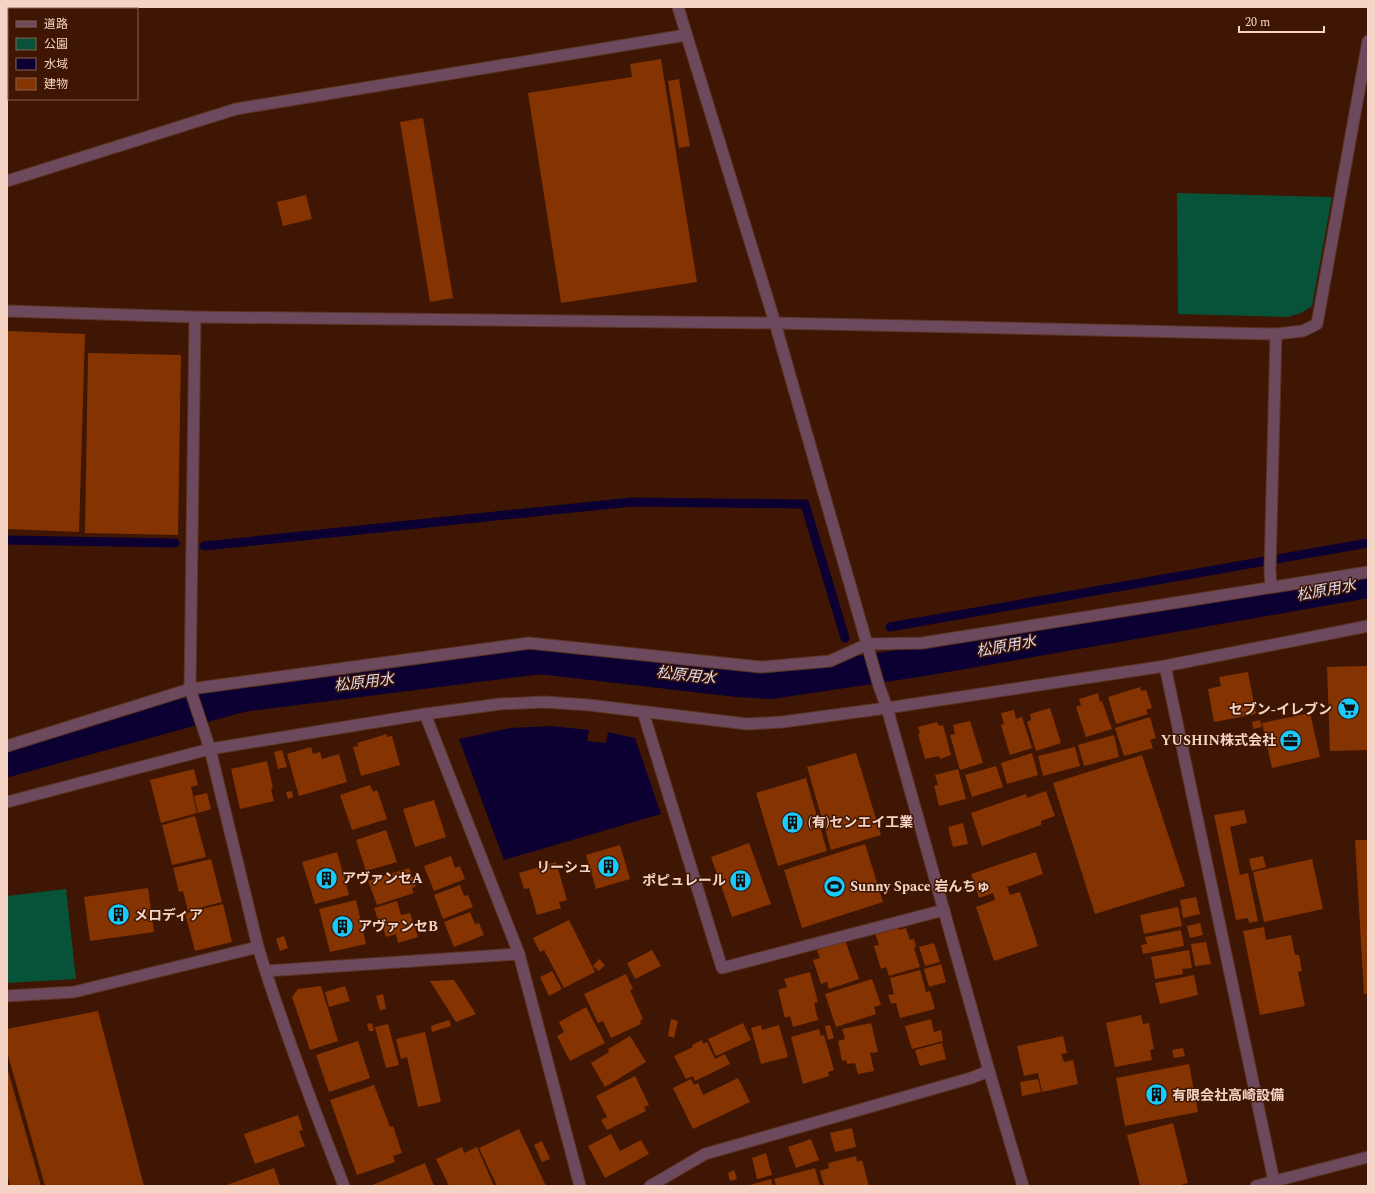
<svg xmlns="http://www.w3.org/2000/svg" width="1375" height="1193" font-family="Spectral,'Noto Sans JP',serif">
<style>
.green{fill:#07533a}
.water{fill:#0c0032}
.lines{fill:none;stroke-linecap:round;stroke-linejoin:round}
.stream{stroke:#0c0032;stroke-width:9}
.canal{stroke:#0c0032;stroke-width:30}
.building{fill:#853300}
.minor-casing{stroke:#5b3422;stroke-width:13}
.minor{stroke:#6d495d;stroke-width:11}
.labels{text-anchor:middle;stroke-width:3;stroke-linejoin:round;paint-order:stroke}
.poi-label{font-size:14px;font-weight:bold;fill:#f6d4c5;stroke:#3e1603;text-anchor:start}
.water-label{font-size:15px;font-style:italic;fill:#dadaf1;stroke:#3e1603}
</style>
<rect width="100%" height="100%" fill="#3e1603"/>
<g class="green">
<path d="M1177,193L1332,197L1312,306L1301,313L1288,317L1178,314Z"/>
<path d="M66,889L76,979L7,983V896Z"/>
</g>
<path class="water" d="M551,726L589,730L587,741L606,743L608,732L635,738L661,814L504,860L459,739L510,728Z"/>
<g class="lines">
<g class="stream">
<path d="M7,540L175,543"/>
<path d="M204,546L632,502L805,504L845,638"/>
<path d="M890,627L1368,543"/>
</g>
<path class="canal" d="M7,762L242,697L540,659L738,682L771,684L918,662L1368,583"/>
</g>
<g class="building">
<path d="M661,59L697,282L561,303L528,93L632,77L630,64Z"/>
<path d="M679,79L690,146L679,148L668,81Z"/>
<path d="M423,118L453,298L430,302L400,122Z"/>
<path d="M306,195L312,219L283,226L277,202Z"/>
<path d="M7,331L85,334L79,532L7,529Z"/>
<path d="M88,353L181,355L178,535L85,533Z"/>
<path d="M1368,666V750L1330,751L1327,667Z"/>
<path d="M1248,672L1256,714L1214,722L1208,689L1221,686L1219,677Z"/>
<path d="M1140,687L1141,691L1146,690L1152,708L1146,710L1148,714L1116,724L1108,697Z"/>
<path d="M1098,693L1100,702L1102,701L1112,729L1086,737L1076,707L1081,705L1079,699Z"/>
<path d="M1050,708L1061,743L1036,751L1027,722L1031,720L1030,714Z"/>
<path d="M1014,710L1016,719L1022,717L1032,748L1010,755L1001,725L1004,724L1001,713Z"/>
<path d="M1310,713L1320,757L1272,768L1262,723Z"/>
<path d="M1150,717L1156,738L1150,740L1153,748L1124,756L1115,728Z"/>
<path d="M1260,720L1262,727L1253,729L1252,722Z"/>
<path d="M970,721L983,763L960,770L950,735L955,734L953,725Z"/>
<path d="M937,722L939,726L943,725L951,755L940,759L939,756L925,759L918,734L920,733L918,727Z"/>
<path d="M387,734V737L392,736L400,765L361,776L353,747L358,746L357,743Z"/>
<path d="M1114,735L1119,757L1084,766L1078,745Z"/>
<path d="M311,747L313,754L320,752L322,759L339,754L347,782L299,796L287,754Z"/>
<path d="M1075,747L1080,766L1043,776L1038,756Z"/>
<path d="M282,750L287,767L278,769L274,752Z"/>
<path d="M856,753L881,835L831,850L807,767Z"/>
<path d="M1032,753L1038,775L1007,784L1001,763Z"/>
<path d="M1142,755L1185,886L1095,914L1053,783Z"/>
<path d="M267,761L273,788L271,789L274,801L240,809L231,769Z"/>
<path d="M996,766L1003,787L972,797L965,775Z"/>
<path d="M194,769L198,785L191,787L197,813L161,823L150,780Z"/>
<path d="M958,769L966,799L939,806L934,786L938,785L935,775Z"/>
<path d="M806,778L827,851L778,866L756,793Z"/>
<path d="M370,785L373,792L377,790L387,819L352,830L340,795Z"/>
<path d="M292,791L293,797L288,799L286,792Z"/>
<path d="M1046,791L1055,816L1041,821V825L982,846L971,813L1026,794L1027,798Z"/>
<path d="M207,793L211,809L198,813L194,796Z"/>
<path d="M434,800L446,837L415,847L403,809Z"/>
<path d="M1244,810L1247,823L1230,827L1240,875L1248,873L1258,921L1249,923L1248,918L1236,920L1214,815Z"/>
<path d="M195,816L206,857L172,865L162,825Z"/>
<path d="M963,823L968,844L953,847L948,827Z"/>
<path d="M386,830L397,862L366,871L356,840Z"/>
<path d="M1355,840H1368V994H1364Z"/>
<path d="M749,843L771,904L732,917L711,857Z"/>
<path d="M865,844L883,902L802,928L784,870Z"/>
<path d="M620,845L630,879L596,889L586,855Z"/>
<path d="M337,852L349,895L315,904L302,862Z"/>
<path d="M1036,852L1043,874L1007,887L1010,895L1020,892L1038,946L994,961L976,907L995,900L993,893L979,898L971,874Z"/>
<path d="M451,856L455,868L460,866L465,879L434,891L424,866Z"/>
<path d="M1263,856L1266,867L1252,871L1249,859Z"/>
<path d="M211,859L222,902L188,911L183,891L179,892L173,868Z"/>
<path d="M1312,859L1323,909L1264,922L1253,872Z"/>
<path d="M556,862L567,900L559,902L561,908L537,915L529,888L524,889L519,873Z"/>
<path d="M409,868L416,886L412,888L414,893L377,905L368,881Z"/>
<path d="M460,885L464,896L468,895L473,907L443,919L434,895Z"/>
<path d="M148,888L154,932L90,941L84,897Z"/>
<path d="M1196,897L1200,914L1183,918L1180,900Z"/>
<path d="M356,900L366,944L330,952L319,909Z"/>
<path d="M397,901L401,915L410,913L418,937L398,943L396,934L386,937L381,922L379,923L374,908Z"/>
<path d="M223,904L232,942L195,951L185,913Z"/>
<path d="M1178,907L1182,926L1144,934L1140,915Z"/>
<path d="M470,912L475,924L479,923L484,935L454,947L444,922Z"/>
<path d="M569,920L595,972L564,988L544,950L540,952L533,938Z"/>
<path d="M1200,923L1203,935L1190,938L1187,926Z"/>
<path d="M898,926L899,930L906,928L910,940L914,939L916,947L914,948L920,967L889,976L886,967L881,969L874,946L879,945L875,933Z"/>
<path d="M1264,927L1266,940L1291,935L1295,955H1299L1302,971L1298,972L1305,1006L1260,1015L1243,931Z"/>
<path d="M1181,930L1184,946L1143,954L1141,945L1147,944L1145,937Z"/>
<path d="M284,936L288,948L280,951L276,939Z"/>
<path d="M845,940L859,979L829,989L827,982L821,984L813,960L820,958L817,950Z"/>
<path d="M1206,942L1211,964L1195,966L1191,944Z"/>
<path d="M934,943L940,962L925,966L919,947Z"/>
<path d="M652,950L661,966L635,979L627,963Z"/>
<path d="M1189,950L1192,968L1182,969L1183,974L1155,979L1151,957Z"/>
<path d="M599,959L605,965L599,971L593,966Z"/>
<path d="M941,964L946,982L929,987L924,969Z"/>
<path d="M920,970L926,992L930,991L935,1009L900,1018L896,1003L891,1004L888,995L894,994L890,978Z"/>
<path d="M552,971L562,989L549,996L540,977Z"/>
<path d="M810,972L818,1002L814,1003L818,1020L793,1027L790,1016L785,1018L778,990L787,987L784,979Z"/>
<path d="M626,974L633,989L630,990L643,1019L640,1021L641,1024L611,1038L603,1021L598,1023L584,994Z"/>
<path d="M1194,975L1198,995L1160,1004L1155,983Z"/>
<path d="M872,979L881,1005L874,1007L876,1014L836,1027L825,994Z"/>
<path d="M454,980L476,1014L456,1022L430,981Z"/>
<path d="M321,986L338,1041L310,1050L292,997L298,989Z"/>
<path d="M345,986L350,1001L329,1007L325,992Z"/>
<path d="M383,994L386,1009L380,1010L376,996Z"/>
<path d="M586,1007L605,1043L570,1061L557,1036L564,1032L559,1022Z"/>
<path d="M98,1011L144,1186H45L7,1052V1029Z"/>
<path d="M1141,1015L1143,1024L1149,1023L1154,1049L1150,1050L1152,1060L1115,1067L1106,1023Z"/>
<path d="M671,1019L678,1021L674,1038L668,1036Z"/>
<path d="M931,1019L934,1032L941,1030L943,1041L912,1049L905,1026Z"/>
<path d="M449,1020L451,1026L432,1032L431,1026Z"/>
<path d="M372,1023L374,1031H369L367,1024Z"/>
<path d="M743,1023L751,1040L716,1056L708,1039Z"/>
<path d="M871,1023L878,1052L870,1053L874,1071L858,1074L855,1063L847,1064L846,1060L842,1061L838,1041L845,1039L842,1029Z"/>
<path d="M388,1024L399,1065L386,1068L375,1027Z"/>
<path d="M761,1025L762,1030L779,1025L788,1057L761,1064L751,1028Z"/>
<path d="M830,1025L834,1038L828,1040L825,1026Z"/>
<path d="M819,1029L821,1036L824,1035L834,1070L828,1072L829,1076L803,1084L791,1037Z"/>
<path d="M425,1032L441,1102L418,1107L407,1057L401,1059L396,1039Z"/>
<path d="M630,1036L646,1062L605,1087L591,1063L609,1052L608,1049Z"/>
<path d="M1063,1036L1067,1053L1061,1054L1064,1062L1073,1060L1078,1084L1042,1092L1038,1073L1024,1076L1017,1046Z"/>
<path d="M702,1040L703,1044L707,1042L715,1059L725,1054L730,1064L695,1081L693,1076L686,1079L674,1056L693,1047L692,1045Z"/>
<path d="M358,1041L370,1078L329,1092L316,1055Z"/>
<path d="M942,1043L946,1059L920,1066L915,1050Z"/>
<path d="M1183,1048L1185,1056L1174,1058L1172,1050Z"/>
<path d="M1189,1064L1198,1112L1125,1126L1116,1078Z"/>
<path d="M7,1067L41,1186H10L7,1174Z"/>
<path d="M635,1076L649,1105L644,1107L646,1111L607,1130L601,1120L607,1117L596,1096Z"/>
<path d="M738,1078L750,1102L693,1129L673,1088L691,1079L694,1085L698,1083L703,1095Z"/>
<path d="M1038,1079L1041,1092L1022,1096L1020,1082Z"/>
<path d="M374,1085L390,1127L393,1126L402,1153L393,1156L395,1162L357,1175L330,1100Z"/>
<path d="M298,1115L303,1130L299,1131L305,1146L255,1164L244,1134Z"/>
<path d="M1173,1123L1188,1183L1177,1186H1140L1127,1135Z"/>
<path d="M852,1128L856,1147L835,1152L830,1133Z"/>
<path d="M519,1129L546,1186H497L479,1148Z"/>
<path d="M611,1134L620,1151L641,1140L649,1154L605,1178L588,1146Z"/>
<path d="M811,1139L819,1160L796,1168L788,1147Z"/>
<path d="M542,1141L550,1159L542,1162L534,1145Z"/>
<path d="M462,1147L464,1153L477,1147L494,1186H449L436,1159Z"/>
<path d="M766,1153L772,1175L757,1179L752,1158Z"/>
<path d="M856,1156L857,1162L862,1160L869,1186H824L820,1171L829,1168L828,1163Z"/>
<path d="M425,1163L434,1186H370Z"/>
<path d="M274,1168L280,1186H224Z"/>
<path d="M815,1168L820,1186H776L774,1179Z"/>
<path d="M734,1170L737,1179L730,1181L728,1173Z"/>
<path d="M771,1179L773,1186H746Z"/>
</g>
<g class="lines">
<defs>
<g id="minor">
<path d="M678,7L775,323L879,686L887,708L989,1071L1023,1186"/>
<path d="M7,181L236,109L686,35"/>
<path d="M7,311L195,317L775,323L1276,334L1303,331L1317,324L1368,41"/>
<path d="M195,317L190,689L210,749L258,947C283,1028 313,1107 344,1186"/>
<path d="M1271,587L1270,570L1276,334"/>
<path d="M1165,666L1275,1186"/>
<path d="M643,712L722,968L944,910"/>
<path d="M425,714L519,954L580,1186"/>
<path d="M7,746L190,689L529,643L761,667L830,661L868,644L922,643L1368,572"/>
<path d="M7,802L210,749L425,714L500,704L544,702L589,705L747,724L782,722L887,708L1165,666L1368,626"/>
<path d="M266,971L519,954"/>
<path d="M7,996L74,992L258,947"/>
<path d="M650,1186L705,1154L971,1078L989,1071"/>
<path d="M1256,1186L1368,1157"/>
</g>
</defs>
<use href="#minor" class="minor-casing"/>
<use href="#minor" class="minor"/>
</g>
<defs>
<symbol id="supermarket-disc" viewBox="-11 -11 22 22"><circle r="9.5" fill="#19cafc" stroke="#3e1603"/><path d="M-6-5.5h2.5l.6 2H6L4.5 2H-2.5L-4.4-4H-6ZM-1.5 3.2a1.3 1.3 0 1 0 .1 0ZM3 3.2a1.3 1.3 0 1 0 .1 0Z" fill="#111"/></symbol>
<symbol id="office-disc" viewBox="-11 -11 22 22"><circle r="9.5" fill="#19cafc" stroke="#3e1603"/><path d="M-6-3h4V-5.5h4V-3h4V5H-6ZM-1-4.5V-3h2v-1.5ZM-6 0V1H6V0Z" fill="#111"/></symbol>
<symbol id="building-disc" viewBox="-11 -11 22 22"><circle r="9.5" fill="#19cafc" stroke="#3e1603"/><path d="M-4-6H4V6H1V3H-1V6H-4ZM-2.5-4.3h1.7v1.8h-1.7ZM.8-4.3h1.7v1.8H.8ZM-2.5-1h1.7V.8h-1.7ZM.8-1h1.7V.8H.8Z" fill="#111"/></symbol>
<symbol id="stadium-disc" viewBox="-11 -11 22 22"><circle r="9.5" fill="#19cafc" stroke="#3e1603"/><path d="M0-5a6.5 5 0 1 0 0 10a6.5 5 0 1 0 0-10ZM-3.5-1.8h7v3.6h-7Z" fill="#111"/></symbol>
</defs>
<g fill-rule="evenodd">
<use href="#supermarket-disc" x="1336" y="696" width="25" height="25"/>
<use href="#office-disc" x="1278" y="728" width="25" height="25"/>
<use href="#building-disc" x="780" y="810" width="25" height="25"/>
<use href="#building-disc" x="596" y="854" width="25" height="25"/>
<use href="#building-disc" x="314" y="866" width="25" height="25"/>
<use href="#building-disc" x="728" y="868" width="25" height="25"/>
<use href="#stadium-disc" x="822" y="874" width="25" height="25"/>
<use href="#building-disc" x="106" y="902" width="25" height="25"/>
<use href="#building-disc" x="330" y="914" width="25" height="25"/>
<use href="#building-disc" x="1144" y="1082" width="25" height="25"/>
</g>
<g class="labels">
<g class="poi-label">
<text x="1332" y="714" text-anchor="end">セブン-イレブン</text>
<text x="1276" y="745" text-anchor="end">YUSHIN株式会社</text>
<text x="808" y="827">(有)センエイ工業</text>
<text x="592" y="872" text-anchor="end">リーシュ</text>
<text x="342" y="883">アヴァンセA</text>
<text x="726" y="885" text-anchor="end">ポピュレール</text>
<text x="850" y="891">Sunny Space 岩んちゅ</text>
<text x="134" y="920">メロディア</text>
<text x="358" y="931">アヴァンセB</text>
<text x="1172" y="1100">有限会社高崎設備</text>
</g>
<g class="water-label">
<text transform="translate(1326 590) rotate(-10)" y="5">松原用水</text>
<text transform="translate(1006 646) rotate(-10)" y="5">松原用水</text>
<text transform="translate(686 675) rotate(6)" y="5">松原用水</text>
<text transform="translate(364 682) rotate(-7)" y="5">松原用水</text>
</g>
</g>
<rect width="1375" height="1193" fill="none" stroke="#f6d4c5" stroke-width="16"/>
<rect x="8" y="8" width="130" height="92" fill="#3e1603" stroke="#886251"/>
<rect x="16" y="21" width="20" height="6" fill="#6d495d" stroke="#886251"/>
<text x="44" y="28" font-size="12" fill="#f6d4c5">道路</text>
<rect x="16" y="38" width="20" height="12" fill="#07533a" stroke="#886251"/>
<text x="44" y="48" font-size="12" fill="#f6d4c5">公園</text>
<rect x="16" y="58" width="20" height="12" fill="#0c0032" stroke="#886251"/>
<text x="44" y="68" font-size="12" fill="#f6d4c5">水域</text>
<rect x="16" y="78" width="20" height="12" fill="#853300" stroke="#886251"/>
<text x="44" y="88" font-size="12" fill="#f6d4c5">建物</text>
<path d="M1239 26v6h85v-6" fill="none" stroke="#f6d4c5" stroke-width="2"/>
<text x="1245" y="26" font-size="12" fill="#f6d4c5" stroke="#3e1603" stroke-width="3" paint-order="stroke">20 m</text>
</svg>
